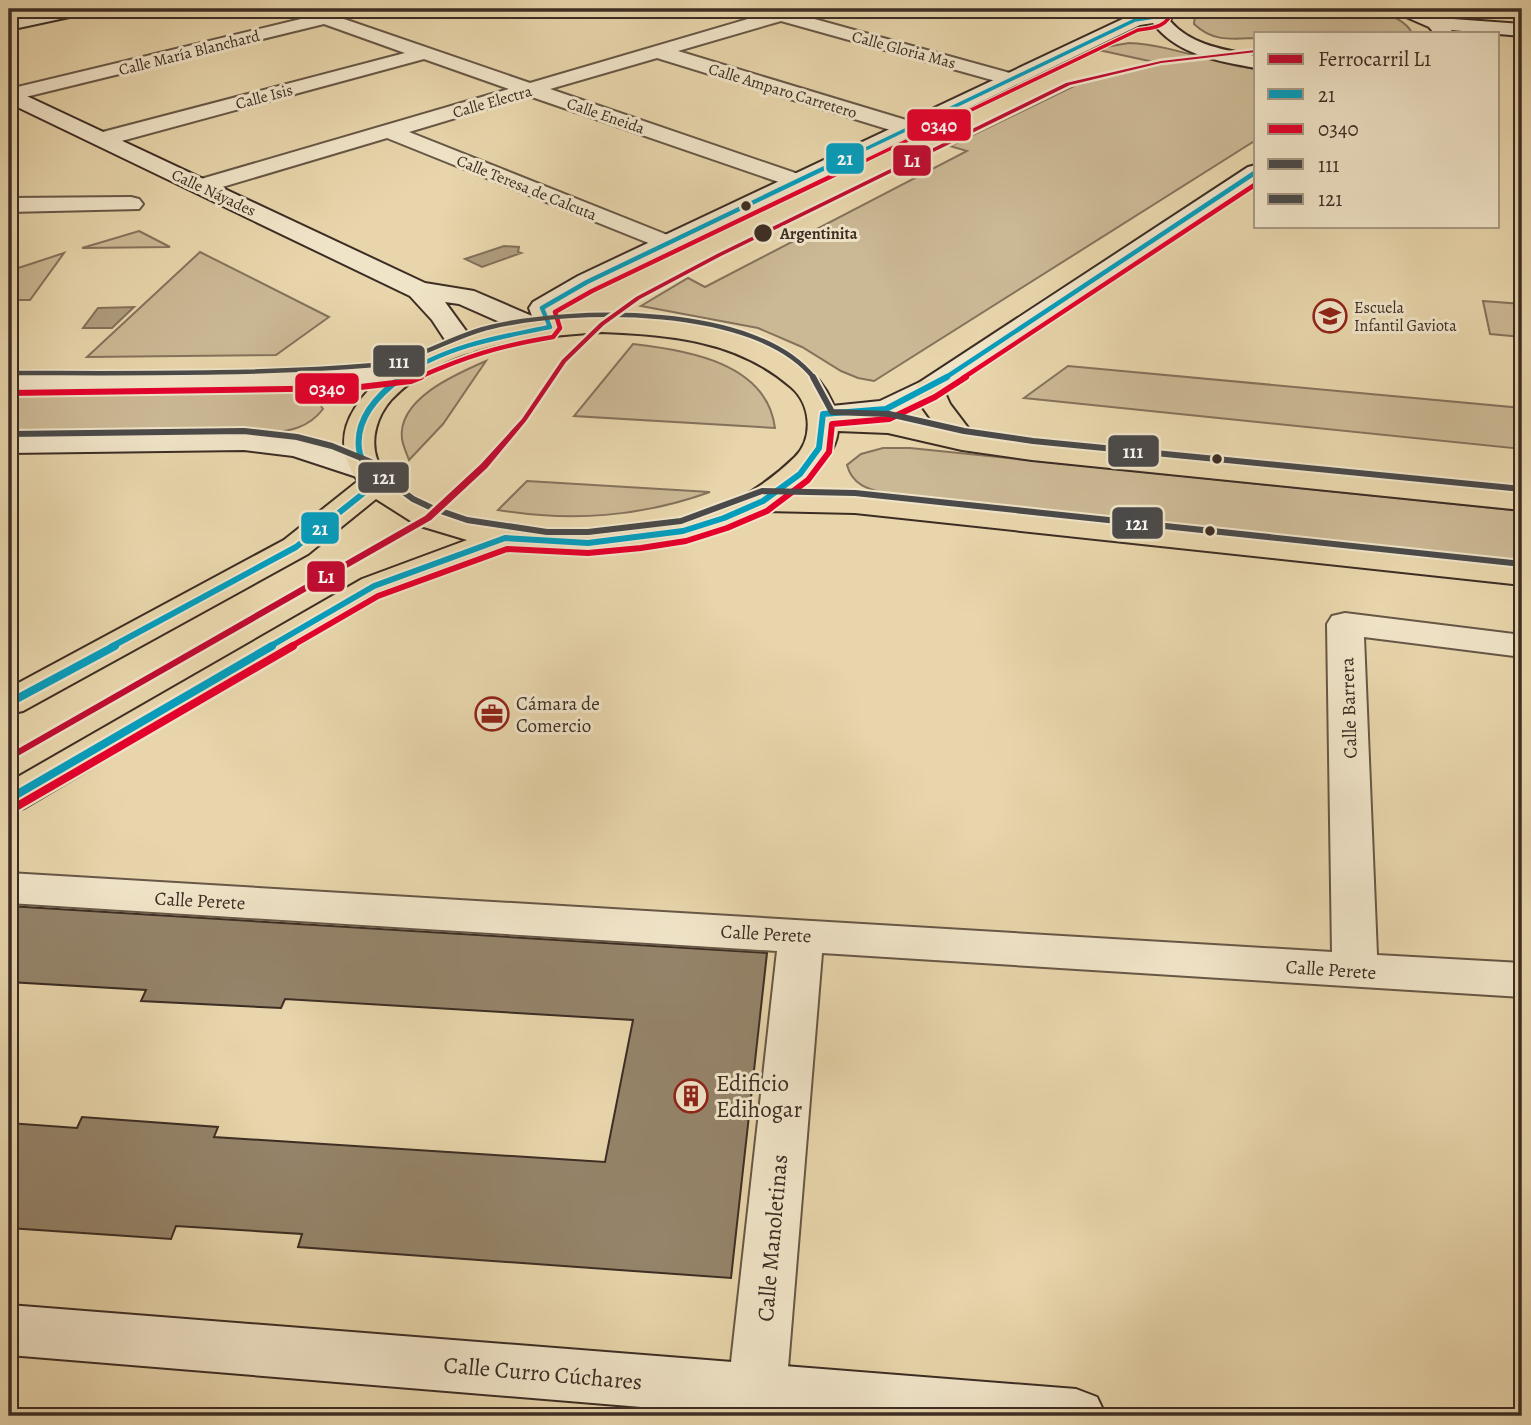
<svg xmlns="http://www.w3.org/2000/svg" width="1531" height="1425" font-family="Alegreya,serif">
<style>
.green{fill:#cbb894;stroke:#84725c;stroke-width:2}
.water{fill:#ae9c7d;stroke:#807059;stroke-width:2}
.building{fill:#95846a;stroke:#3c2d24;stroke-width:2}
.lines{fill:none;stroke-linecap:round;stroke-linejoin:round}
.street-casing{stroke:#675746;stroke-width:4}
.secondary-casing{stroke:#3c2d24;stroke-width:4}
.primary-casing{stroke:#3c2d24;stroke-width:4}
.street{fill:#f0e4c8;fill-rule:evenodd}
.secondary{fill:#f0e4c8;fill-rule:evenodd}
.primary{fill:#e8d5ab;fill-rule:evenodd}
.bus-1-far3-casing{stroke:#f0e4c8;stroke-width:6}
.bus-1-far2-casing{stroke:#f0e4c8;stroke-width:8}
.bus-1-far1-casing{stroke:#f0e4c8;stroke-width:10}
.bus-1-casing{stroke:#f0e4c8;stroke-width:13}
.bus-2-far3-casing{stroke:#f0e4c8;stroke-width:6}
.bus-2-far2-casing{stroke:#f0e4c8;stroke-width:8}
.bus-2-far1-casing{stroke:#f0e4c8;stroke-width:10}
.bus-2-casing{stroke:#f0e4c8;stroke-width:13}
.bus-3-far1-casing{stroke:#f0e4c8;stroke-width:8}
.bus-3-casing{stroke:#f0e4c8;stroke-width:10}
.bus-4-casing{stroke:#f0e4c8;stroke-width:10}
.bus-1-far3{stroke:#069dbd;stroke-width:3.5}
.bus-1-far2{stroke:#069dbd;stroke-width:4.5}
.bus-1-far1{stroke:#069dbd;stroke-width:6}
.bus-1{stroke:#069dbd;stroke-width:8}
.bus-2-far3{stroke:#e4002b;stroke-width:3.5}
.bus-2-far2{stroke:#e4002b;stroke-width:4.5}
.bus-2-far1{stroke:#e4002b;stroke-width:6}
.bus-2{stroke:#e4002b;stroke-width:8}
.bus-3-far1{stroke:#4a4a4a;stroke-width:4.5}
.bus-3{stroke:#4a4a4a;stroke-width:6}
.bus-4{stroke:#4a4a4a;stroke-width:6}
.rail-1-casing{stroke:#f0e4c8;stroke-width:5}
.rail-1{fill:#c00b31;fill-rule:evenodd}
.bus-dot{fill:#3c2d24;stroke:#f0e4c8;stroke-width:2.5}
.labels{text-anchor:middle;stroke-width:6;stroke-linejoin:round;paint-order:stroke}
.far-street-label{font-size:16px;fill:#3c2d24;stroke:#f0e4c8}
.far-stop-label{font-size:16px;font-weight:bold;fill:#3c2d24;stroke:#f0e4c8;text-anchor:start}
.far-poi-label{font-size:16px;fill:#3c2d24;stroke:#f0e4c8;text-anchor:start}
.poi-label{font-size:19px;fill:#3c2d24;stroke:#f0e4c8;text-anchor:start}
.street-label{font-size:19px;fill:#3c2d24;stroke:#f0e4c8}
.near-poi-label{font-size:23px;fill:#3c2d24;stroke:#f0e4c8;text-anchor:start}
.near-street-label{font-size:23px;fill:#3c2d24;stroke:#f0e4c8}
.line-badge{stroke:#f0e4c8;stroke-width:2.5}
.badge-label{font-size:19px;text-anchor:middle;font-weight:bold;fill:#fff}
</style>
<rect width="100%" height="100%" fill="#e8d5ab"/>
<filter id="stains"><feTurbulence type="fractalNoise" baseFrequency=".00286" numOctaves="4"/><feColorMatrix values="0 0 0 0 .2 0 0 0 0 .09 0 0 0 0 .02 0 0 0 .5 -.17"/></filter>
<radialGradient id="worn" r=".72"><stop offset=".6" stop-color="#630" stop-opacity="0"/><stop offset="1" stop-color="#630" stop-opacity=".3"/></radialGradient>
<g class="green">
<path d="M1203,9H1372C1386,14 1405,19 1412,33H1256V38C1231,39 1213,42 1194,24L1195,15Z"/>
<path d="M1129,43C1173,45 1213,64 1256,69V140L874,381L858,378L841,371L802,347L758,328L641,306L688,278L705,287L967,151L950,146L1076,85L1163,64L1094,49Z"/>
<path d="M139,231L170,247L82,248Z"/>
<path d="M200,252L329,317L276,355L87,357Z"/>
<path d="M64,253L30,300H9V271Z"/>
<path d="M1483,301L1522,304V337L1490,334Z"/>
<path d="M633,344C687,350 767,363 775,428L574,416Z"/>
<path d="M486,361L443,424L409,460C407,454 403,446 402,439C397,399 456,374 486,361Z"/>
<path d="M1068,366L1522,408V449L1024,398Z"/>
<path d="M281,390C299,392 314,393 323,409C308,429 288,431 265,434L9,436V392Z"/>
<path d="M883,448H910L1522,511V564L894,496C873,490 853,488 847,465L861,454Z"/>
<path d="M527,481L710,492C640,517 572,522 498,510Z"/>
</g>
<g class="water">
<path d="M504,246L519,247L518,252L521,253L482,267L465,259Z"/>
<path d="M134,307L112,328H83L98,308Z"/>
</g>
<path class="building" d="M9,906L767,953L731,1278L298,1247L302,1234L176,1226L171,1239L9,1228V1123L77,1128L82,1117L218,1127L214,1137L605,1162L633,1020L285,999L281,1008L141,1001L146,990L9,982Z"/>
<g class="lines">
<defs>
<g id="street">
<path d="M288,9H314L338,13L341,18L530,83L765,14L768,9H810L800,15L1017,75L1020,79L1017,83L1010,85L781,21L678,51L916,123L919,128L916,133H900L657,58L550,89L804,176L808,181L804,186L796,188L529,96L409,132L675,238L678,243L675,248L666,250L387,138L202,193L194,191L190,186L194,181L509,89L424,59L103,146L95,144L92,139L95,134L405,53L324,24L9,101V89L305,18L291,13Z"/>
<path d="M131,197L139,199L143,204L139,209L9,212V198Z"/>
<path d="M1345,613L1522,635V657L1364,637L1377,955L1522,963V997L822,953L784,1416H725L777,951L9,903V873L1332,952L1327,624L1332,616Z"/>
</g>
<g id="secondary">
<path d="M58,9H91L88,13L9,30V20Z"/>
<path d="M1157,9H1175L1170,21C1192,46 1226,50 1256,56V68C1218,61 1177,55 1153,23L1140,25L596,288L557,311L564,327L560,333L539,337L529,335L459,304L445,302L477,346L473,352L463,354L453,352L432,320L410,296L9,103V89L16,91L425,283L474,291L532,316L529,308L533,302L578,276L1129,16Z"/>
<path d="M1394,9H1418L1439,18L1522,24V36L1451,30L1453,33H1434L1429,27L1397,13Z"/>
<path d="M1256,165V182L940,394L886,418L823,423L812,420L808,414L812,408L880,401L920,382L1248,167Z"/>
<path d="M409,362L419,365L423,371L419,377L359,384L259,390L9,392V374L259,372Z"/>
<path d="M244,432C274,435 364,446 382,471L377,478L366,480L293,456L244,450L9,453V435Z"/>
<path d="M9,1305L1076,1389L1097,1397L1106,1416H750L9,1355Z"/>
</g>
<path id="primary" d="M602,316C674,319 812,328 836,413L888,415L936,426L921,405L915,388L920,382L930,379L940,382L950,404L972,433L1032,442L1522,490V510L1032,460L962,450L888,433L838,431C835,457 812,475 795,492L855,493L1522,565V585L855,513L765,511L749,520L700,537L634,550L578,553L509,548L386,593L24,808L9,812V782L362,579L467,540L417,525L376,499L308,554L23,711L9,714V688L284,540L358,481C341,457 339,433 355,408C403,332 521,321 602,316ZM602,332C670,335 737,340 791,387C811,404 814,438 795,457C762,489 725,510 681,521C601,542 474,541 405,490C394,482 382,473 377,459C370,439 377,416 391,400C444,344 529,337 602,332Z"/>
</defs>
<use href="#street" class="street-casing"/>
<use href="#secondary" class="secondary-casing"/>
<use href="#primary" class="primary-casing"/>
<use href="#street" class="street"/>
<use href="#secondary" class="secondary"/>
<use href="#primary" class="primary"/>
<defs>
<path id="bus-1-far3" d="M828,167L1135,20L1161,16L1163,10L1160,9"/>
<g id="bus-1-far2">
<path d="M400,378C442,347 499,337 550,327L542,308L587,282L831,165"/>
<path d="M945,378L1256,172"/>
</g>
<g id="bus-1-far1">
<path d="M111,647L296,547L375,484C370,473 360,461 359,449C355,418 380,393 402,377"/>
<path d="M269,647L374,586L505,538L588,543L683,531L724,518L763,501L800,474L819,448L823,414L886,409L947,377"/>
</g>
<g id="bus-1">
<path d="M9,703L115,646"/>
<path d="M9,799L272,646"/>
</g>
<path id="bus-2-far3" d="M852,167L1138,30C1154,28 1168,27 1173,9"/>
<g id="bus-2-far2">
<path d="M417,378C467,356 499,346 553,337L560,328L555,312L592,291L855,165"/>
<path d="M963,378L1256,184"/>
</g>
<g id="bus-2-far1">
<path d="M9,393L352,388L411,381L421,377"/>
<path d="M290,647L378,596L507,549L588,553L641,548L686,541L727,528L767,511L808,480L829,452L832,424L889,419L935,397L966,377"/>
</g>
<path id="bus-2" d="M14,808L293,646"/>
<path id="bus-3-far1" d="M9,373C131,373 254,375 375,365C416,362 451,336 491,327C574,307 756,304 814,378"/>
<path id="bus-3" d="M813,377L832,412L889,414L964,431L1033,441L1522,489"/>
<path id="bus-4" d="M9,434L244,431L297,437L332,446L371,462L383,477L413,499L432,508L467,520L547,532H588L681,521L762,491L855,493L1522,564"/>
</defs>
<use href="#bus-1-far3" class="bus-1-far3-casing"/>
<use href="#bus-1-far2" class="bus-1-far2-casing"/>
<use href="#bus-1-far1" class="bus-1-far1-casing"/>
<use href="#bus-1" class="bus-1-casing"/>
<use href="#bus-2-far3" class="bus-2-far3-casing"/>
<use href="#bus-2-far2" class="bus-2-far2-casing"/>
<use href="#bus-2-far1" class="bus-2-far1-casing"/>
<use href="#bus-2" class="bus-2-casing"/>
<use href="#bus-3-far1" class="bus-3-far1-casing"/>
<use href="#bus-3" class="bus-3-casing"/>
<use href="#bus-4" class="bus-4-casing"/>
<use href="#bus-1-far3" class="bus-1-far3"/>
<use href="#bus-1-far2" class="bus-1-far2"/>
<use href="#bus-1-far1" class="bus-1-far1"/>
<use href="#bus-1" class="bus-1"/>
<use href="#bus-2-far3" class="bus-2-far3"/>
<use href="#bus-2-far2" class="bus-2-far2"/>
<use href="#bus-2-far1" class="bus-2-far1"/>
<use href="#bus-2" class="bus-2"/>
<use href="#bus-3-far1" class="bus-3-far1"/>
<use href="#bus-3" class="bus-3"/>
<use href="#bus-4" class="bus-4"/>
<defs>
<path id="rail-1" d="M1256,50V52L1161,63L1070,85L721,256L640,299L604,325L566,362L526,421L487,468L431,520L9,761V754L425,516L481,464L522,419L562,360L600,323L636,297L717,254L1066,83L1161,61Z"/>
</defs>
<use href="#rail-1" class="rail-1-casing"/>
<use href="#rail-1" class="rail-1"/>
</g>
<defs>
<symbol id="school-ring" viewBox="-11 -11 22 22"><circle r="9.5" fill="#f0e4c8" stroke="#8f2418" stroke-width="1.5"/><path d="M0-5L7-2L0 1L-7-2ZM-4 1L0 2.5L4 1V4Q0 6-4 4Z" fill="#8f2418"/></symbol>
<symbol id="office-ring" viewBox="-11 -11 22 22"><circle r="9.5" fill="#f0e4c8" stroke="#8f2418" stroke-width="1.5"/><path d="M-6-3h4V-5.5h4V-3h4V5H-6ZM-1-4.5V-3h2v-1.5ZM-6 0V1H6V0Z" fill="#8f2418"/></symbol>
<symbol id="building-ring" viewBox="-11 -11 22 22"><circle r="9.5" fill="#f0e4c8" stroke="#8f2418" stroke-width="1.5"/><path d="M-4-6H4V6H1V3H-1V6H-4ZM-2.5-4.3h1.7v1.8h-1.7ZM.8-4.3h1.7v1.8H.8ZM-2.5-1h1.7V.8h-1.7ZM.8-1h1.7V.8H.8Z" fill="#8f2418"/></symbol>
</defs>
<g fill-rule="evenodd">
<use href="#school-ring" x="1311" y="297" width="38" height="38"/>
<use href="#office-ring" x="473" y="695" width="38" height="38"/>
<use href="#building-ring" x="672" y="1077" width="38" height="38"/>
</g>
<g class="bus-dot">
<circle cx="746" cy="206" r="6"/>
<circle cx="763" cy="233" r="10"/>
<circle cx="1217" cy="459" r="6"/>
<circle cx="1210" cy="531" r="6"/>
</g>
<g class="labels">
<g class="far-street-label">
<text transform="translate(904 49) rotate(15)" y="6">Calle Gloria Mas</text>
<text transform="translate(189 52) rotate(-14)" y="6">Calle María Blanchard</text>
<text transform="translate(783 90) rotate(17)" y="6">Calle Amparo Carretero</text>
<text transform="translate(264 96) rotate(-15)" y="6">Calle Isis</text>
<text transform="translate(492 101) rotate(-16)" y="6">Calle Electra</text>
<text transform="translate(606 115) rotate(19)" y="6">Calle Eneida</text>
<text transform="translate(527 187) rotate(22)" y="6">Calle Teresa de Calcuta</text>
<text transform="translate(214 192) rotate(25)" y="6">Calle Náyades</text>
</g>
<g class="far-stop-label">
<text x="780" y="239">Argentinita</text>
</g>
<g class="far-poi-label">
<text x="1354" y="313">Escuela<tspan x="1354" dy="18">Infantil Gaviota</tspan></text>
</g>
<g class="poi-label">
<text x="516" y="710">Cámara de<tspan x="516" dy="22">Comercio</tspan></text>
</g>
<g class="street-label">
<text transform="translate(1348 708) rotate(-92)" y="7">Calle Barrera</text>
<text transform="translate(200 900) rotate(3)" y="7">Calle Perete</text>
<text transform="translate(766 933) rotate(3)" y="7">Calle Perete</text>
<text transform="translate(1331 969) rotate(4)" y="7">Calle Perete</text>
</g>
<g class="near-poi-label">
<text x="716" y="1091">Edificio<tspan x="716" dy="26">Edihogar</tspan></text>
</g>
<g class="near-street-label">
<text transform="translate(772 1238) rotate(-85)" y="8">Calle Manoletinas</text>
<text transform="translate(543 1373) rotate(5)" y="8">Calle Curro Cúchares</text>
</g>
</g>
<g class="line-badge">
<rect x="906" y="108" width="66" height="34" rx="7" fill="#e4002b"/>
<rect x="825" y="142" width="40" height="33" rx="7" fill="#069dbd"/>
<rect x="892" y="144" width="40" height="33" rx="7" fill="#c00b31"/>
<rect x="372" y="344" width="54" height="34" rx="7" fill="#4a4a4a"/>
<rect x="294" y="372" width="66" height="33" rx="7" fill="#e4002b"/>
<rect x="1107" y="434" width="53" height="34" rx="7" fill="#4a4a4a"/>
<rect x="357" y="461" width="53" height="33" rx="7" fill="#4a4a4a"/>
<rect x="1111" y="506" width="53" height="34" rx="7" fill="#4a4a4a"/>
<rect x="300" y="511" width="40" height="34" rx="7" fill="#069dbd"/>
<rect x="306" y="560" width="40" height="33" rx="7" fill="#c00b31"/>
</g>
<g class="badge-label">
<text x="939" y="132">0340</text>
<text x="845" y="165">21</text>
<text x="912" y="167">L1</text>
<text x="399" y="368">111</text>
<text x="327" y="395">0340</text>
<text x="1133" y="458">111</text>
<text x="384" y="484">121</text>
<text x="1137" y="530">121</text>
<text x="320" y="535">21</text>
<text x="326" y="583">L1</text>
</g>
<rect width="1531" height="1425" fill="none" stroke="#e8d5ab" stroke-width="35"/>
<rect x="10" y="10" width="1510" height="1404" fill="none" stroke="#3c2d24" stroke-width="3.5"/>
<rect x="18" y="18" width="1496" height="1390" fill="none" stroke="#3c2d24" stroke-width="2"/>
<rect x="1254" y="32" width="245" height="196" fill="#f0e4c8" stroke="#a89b86" stroke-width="2"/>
<rect x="1268" y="54" width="35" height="10" fill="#c00b31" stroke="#a89b86" stroke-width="2"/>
<text x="1318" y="66" font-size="21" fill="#3c2d24">Ferrocarril L1</text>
<rect x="1268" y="89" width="35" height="10" fill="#069dbd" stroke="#a89b86" stroke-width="2"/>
<text x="1318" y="102" font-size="21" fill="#3c2d24">21</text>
<rect x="1268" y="124" width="35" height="10" fill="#e4002b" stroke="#a89b86" stroke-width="2"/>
<text x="1318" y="136" font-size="21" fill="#3c2d24">0340</text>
<rect x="1268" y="159" width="35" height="10" fill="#4a4a4a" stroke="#a89b86" stroke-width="2"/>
<text x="1318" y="172" font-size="21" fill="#3c2d24">111</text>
<rect x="1268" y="194" width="35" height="10" fill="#4a4a4a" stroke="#a89b86" stroke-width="2"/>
<text x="1318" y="206" font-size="21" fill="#3c2d24">121</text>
<rect width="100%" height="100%" filter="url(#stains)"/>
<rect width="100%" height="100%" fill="url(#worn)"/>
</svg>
